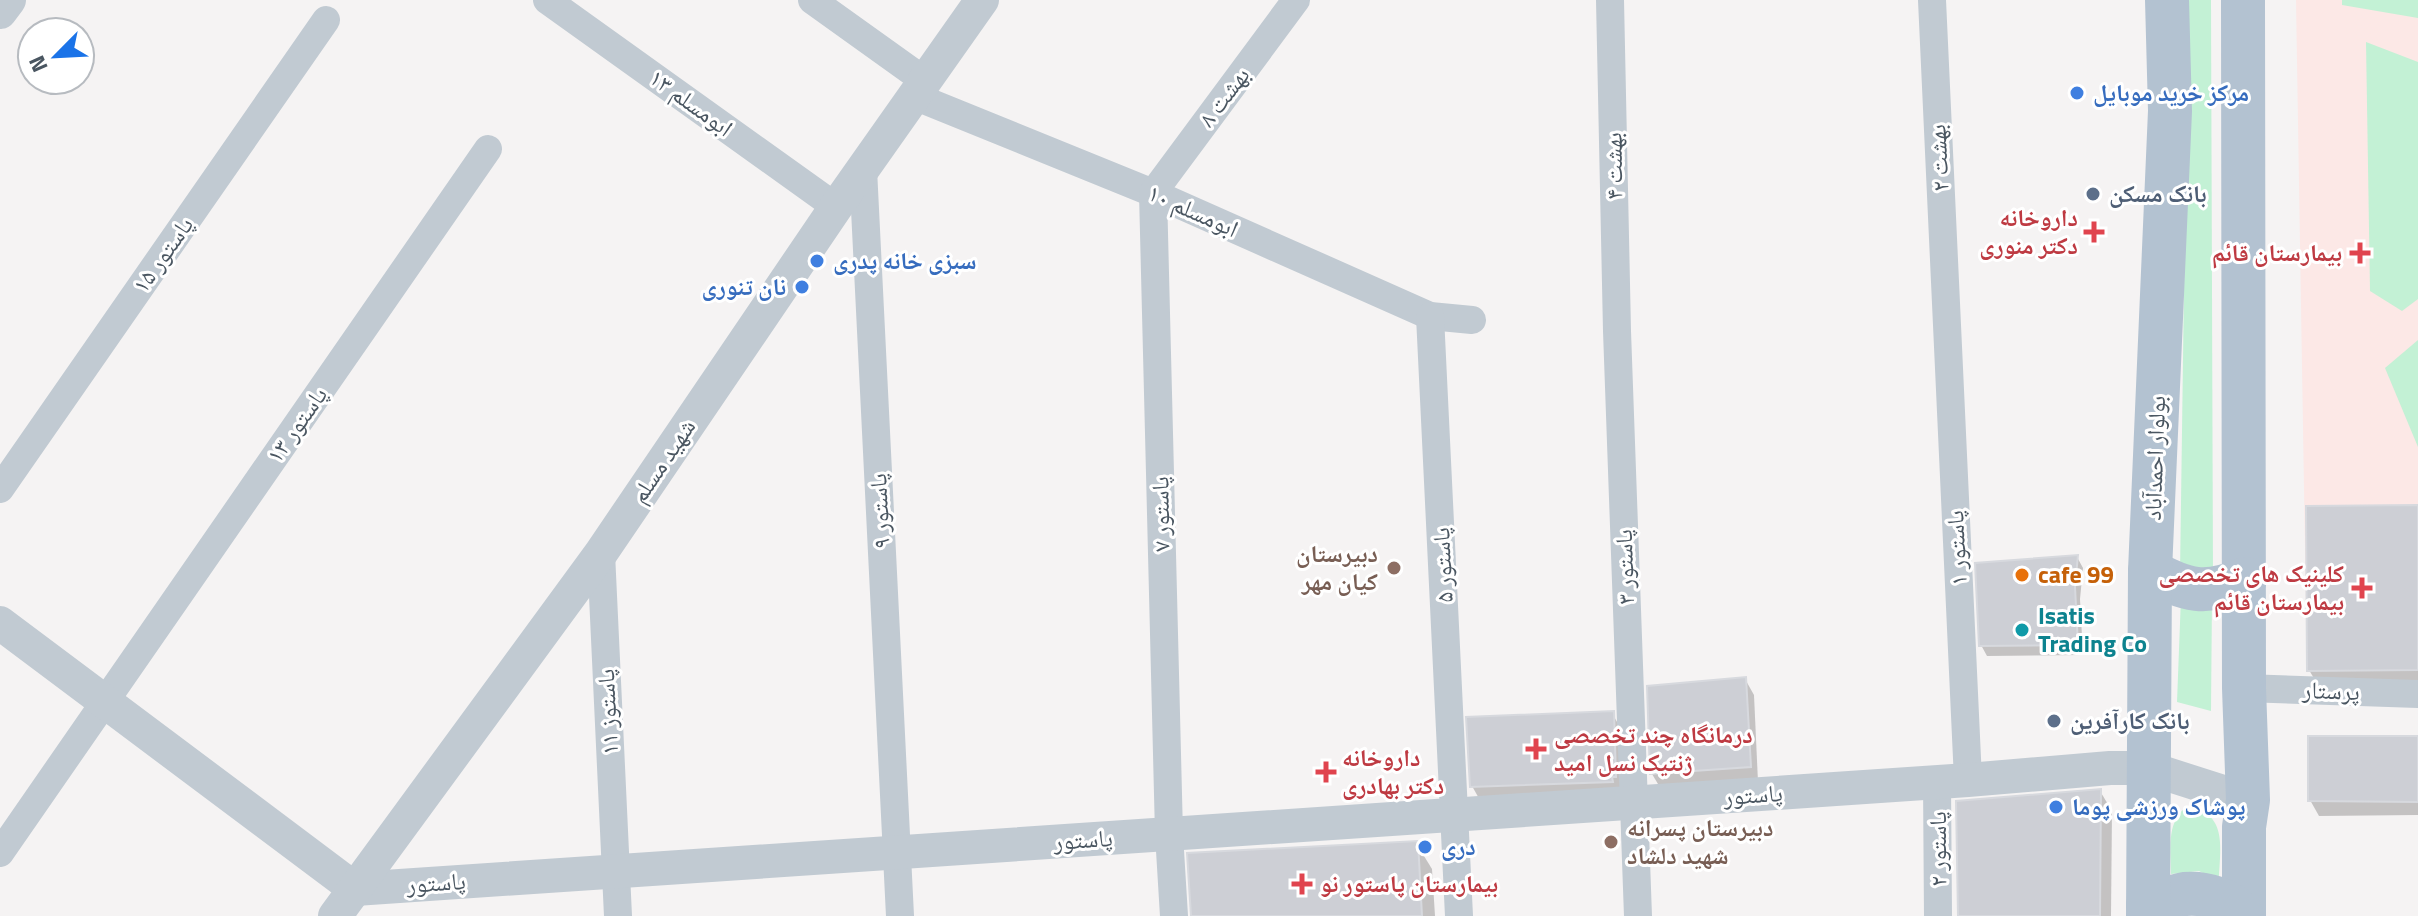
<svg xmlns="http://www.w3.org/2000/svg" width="2418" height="916" font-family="'Titillium Web','Noto Naskh Arabic',sans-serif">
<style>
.medical{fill:#fce8e6}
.green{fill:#c3f1d5}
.shadow{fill:#0003}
.building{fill:#cdcfd5;stroke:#d7d9de;stroke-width:2}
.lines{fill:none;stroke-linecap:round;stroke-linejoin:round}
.minor{stroke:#c1cad2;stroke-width:28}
.tertiary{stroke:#c1cad2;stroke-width:34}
.primary{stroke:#b3c2d1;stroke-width:44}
.shop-dot{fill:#3f7fe0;stroke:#fff;stroke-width:3}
.service-dot{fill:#5c6f8a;stroke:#fff;stroke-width:3}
.health-dot{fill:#e0444e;stroke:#fff;stroke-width:3}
.education-dot{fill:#8d6e63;stroke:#fff;stroke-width:3}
.food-dot{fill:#e8710a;stroke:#fff;stroke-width:3}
.culture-dot{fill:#0f9aa8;stroke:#fff;stroke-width:3}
.labels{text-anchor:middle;stroke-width:6;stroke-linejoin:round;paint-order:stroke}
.shop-label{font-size:24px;font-weight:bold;fill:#366cbe;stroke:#fff;text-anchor:start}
.street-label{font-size:24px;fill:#4a5661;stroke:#fff}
.service-label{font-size:24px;font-weight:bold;fill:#4e5e75;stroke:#fff;text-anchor:start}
.health-label{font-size:24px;font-weight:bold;fill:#be3a42;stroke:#fff;text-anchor:end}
.education-label{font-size:24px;font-weight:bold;fill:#785e54;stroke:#fff;text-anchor:end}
.food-label{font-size:24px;font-weight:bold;fill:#c56008;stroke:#fff;text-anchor:start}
.culture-label{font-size:24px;font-weight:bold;fill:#0d838f;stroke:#fff;text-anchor:start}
</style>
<rect width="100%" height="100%" fill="#f5f3f3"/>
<path class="medical" d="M2296,0H2418V670L2307,671Z"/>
<g class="green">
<path d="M2188,0H2211L2213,577L2180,575Z"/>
<path d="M2342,0H2418V18L2342,5Z"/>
<path d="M2366,42L2418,62V299L2402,311L2370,291Z"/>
<path d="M2418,340V447L2385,368Z"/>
<path d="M2181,597H2212L2211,711L2177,702Z"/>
<path d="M2185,808C2229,810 2220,849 2219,881L2199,871L2171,874C2171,850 2166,824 2185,808Z"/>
</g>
<g class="shadow">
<path d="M2418,507V690H2321L2309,670Z"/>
<path d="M2077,557L2083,568L2080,599L2083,655L1987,656L1981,645Z"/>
<path d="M1745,679L1754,695L1758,782L1661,789L1652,774Z"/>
<path d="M1612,713L1621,729L1624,792L1481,802L1472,786Z"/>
<path d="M2418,739V815L2319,816L2310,800Z"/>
<path d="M2100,791L2112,811L2111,916H1960Z"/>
<path d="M1416,843L1432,869L1435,916H1193Z"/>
</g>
<g class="building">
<path d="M2418,505V670L2307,671L2306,506Z"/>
<path d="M2078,555L2075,587L2078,645L1979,646L1975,563Z"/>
<path d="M1746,677L1751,767L1650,774L1647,686Z"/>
<path d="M1614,711L1616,777H1612L1613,782L1470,787L1466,717Z"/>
<path d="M2308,736H2418V802L2308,801Z"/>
<path d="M2101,789L2100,916H1958L1956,801Z"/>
<path d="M1418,841L1422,916H1191L1187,853Z"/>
</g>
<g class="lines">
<g class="minor">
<path d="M547,0L836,207"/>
<path d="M812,0L925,81"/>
<path d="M1610,0L1617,331L1638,916"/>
<path d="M1932,0L1968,780"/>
<path d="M914,96L1153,193L1430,316L1472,320"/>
<path d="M863,169L900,916"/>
<path d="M1430,316L1459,916"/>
<path d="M0,489L326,20"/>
<path d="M601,553L618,916"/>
<path d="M2244,688L2418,694"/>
<path d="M1937,782L1938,916"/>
<path d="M0,853L488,149"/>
<path d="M1174,916L1169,834L1153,193L1296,0"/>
</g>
<g class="tertiary">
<path d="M0,12L9,0"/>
<path d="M0,623L355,889L1968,780L2110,768H2148L2248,800"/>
<path d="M335,916L601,553L836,207L982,0"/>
</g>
<g class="primary">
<path d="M2243,0L2244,688L2248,800L2244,827V916"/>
<path d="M2150,571C2187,591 2205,596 2245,579"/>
<path d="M2148,905C2160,902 2173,896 2185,894C2204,892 2231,900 2242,916"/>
<path d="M2148,916L2150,571L2170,111L2167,0"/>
</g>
</g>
<g class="shop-dot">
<circle cx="2077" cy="93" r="8"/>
<circle cx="817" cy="261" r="8"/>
<circle cx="802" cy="287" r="8"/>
<circle cx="2056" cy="807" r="8"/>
<circle cx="1425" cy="847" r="8"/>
</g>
<g class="service-dot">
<circle cx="2093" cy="194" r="8"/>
<circle cx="2054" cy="721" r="8"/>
</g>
<g class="health-dot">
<path d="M2090 220h8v8h8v8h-8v8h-8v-8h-8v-8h8z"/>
<path d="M2356 241h8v8h8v8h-8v8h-8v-8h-8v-8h8z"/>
<path d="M2358 576h8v8h8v8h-8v8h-8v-8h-8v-8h8z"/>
<path d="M1532 737h8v8h8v8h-8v8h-8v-8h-8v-8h8z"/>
<path d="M1322 760h8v8h8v8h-8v8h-8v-8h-8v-8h8z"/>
<path d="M1298 872h8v8h8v8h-8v8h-8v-8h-8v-8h8z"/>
</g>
<g class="education-dot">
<circle cx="1394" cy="568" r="8"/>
<circle cx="1611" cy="842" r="8"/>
</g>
<circle class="food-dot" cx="2022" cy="575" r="8"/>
<circle class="culture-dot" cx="2022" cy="630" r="8"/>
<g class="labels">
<g class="shop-label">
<text x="2093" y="101">مرکز خرید موبایل</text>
<text x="833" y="269">سبزی خانه پدری</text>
<text x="786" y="295" text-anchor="end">نان تنوری</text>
<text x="2072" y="815">پوشاک ورزشی پوما</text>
<text x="1441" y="855">دری</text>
</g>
<g class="street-label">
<text transform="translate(1224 97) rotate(-53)" y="8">بهشت ۸</text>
<text transform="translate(691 103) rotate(36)" y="8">ابومسلم ۱۳</text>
<text transform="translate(1939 158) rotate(-93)" y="8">بهشت ۲</text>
<text transform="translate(1614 166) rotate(-91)" y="8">بهشت ۴</text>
<text transform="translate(1193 211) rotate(24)" y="8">ابومسلم ۱۰</text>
<text transform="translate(163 255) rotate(-55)" y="8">پاستور ۱۵</text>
<text transform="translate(297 425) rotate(-55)" y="8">پاستور ۱۳</text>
<text transform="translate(2155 458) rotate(-88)" y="8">بولوار احمدآباد</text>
<text transform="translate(663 461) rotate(-56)" y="8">شهید مسلم</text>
<text transform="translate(880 511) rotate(-93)" y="8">پاستور ۹</text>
<text transform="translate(1161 514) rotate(-91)" y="8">پاستور ۷</text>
<text transform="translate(1957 548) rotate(-93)" y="8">پاستور ۱</text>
<text transform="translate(1443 565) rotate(-93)" y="8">پاستور ۵</text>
<text transform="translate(1625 567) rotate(-92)" y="8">پاستور ۳</text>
<text transform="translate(2331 691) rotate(2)" y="8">پرستار</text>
<text transform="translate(608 712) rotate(-93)" y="8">پاستوز ۱۱</text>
<text transform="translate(1753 795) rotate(-4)" y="8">پاستور</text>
<text transform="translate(1083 840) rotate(-4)" y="8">پاستور</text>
<text transform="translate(1938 849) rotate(-90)" y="8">پاستور ۲</text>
<text transform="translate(436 883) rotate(-4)" y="8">پاستور</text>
</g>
<g class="service-label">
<text x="2109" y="202">بانک مسکن</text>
<text x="2070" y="729">بانک کارآفرین</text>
</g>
<g class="health-label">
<text x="2078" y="226">داروخانه<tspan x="2078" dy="28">دکتر منوری</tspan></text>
<text x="2342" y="261">بیمارستان قائم</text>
<text x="2344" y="582">کلینیک های تخصصی<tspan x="2344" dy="28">بیمارستان قائم</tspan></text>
<text x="1554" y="743" text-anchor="start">درمانگاه چند تخصصی<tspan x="1554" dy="28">ژنتیک نسل امید</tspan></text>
<text x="1342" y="766" text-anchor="start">داروخانه<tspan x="1342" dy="28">دکتر بهادری</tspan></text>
<text x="1320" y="892" text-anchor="start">بیمارستان پاستور نو</text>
</g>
<g class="education-label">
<text x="1378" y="562">دبیرستان<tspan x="1378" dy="28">کیان مهر</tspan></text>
<text x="1627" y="836" text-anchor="start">دبیرستان پسرانه<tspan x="1627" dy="28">شهید دلشاد</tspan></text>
</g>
<g class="food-label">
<text x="2038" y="583">cafe 99</text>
</g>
<g class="culture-label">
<text x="2038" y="624">Isatis<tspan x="2038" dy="28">Trading Co</tspan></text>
</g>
</g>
<g transform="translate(56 56) rotate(246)"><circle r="38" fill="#ffffff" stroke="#b7bbc0" stroke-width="2"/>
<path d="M0-6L14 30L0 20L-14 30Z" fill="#1a73e8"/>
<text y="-12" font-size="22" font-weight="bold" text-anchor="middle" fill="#4a5661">N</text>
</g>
</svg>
